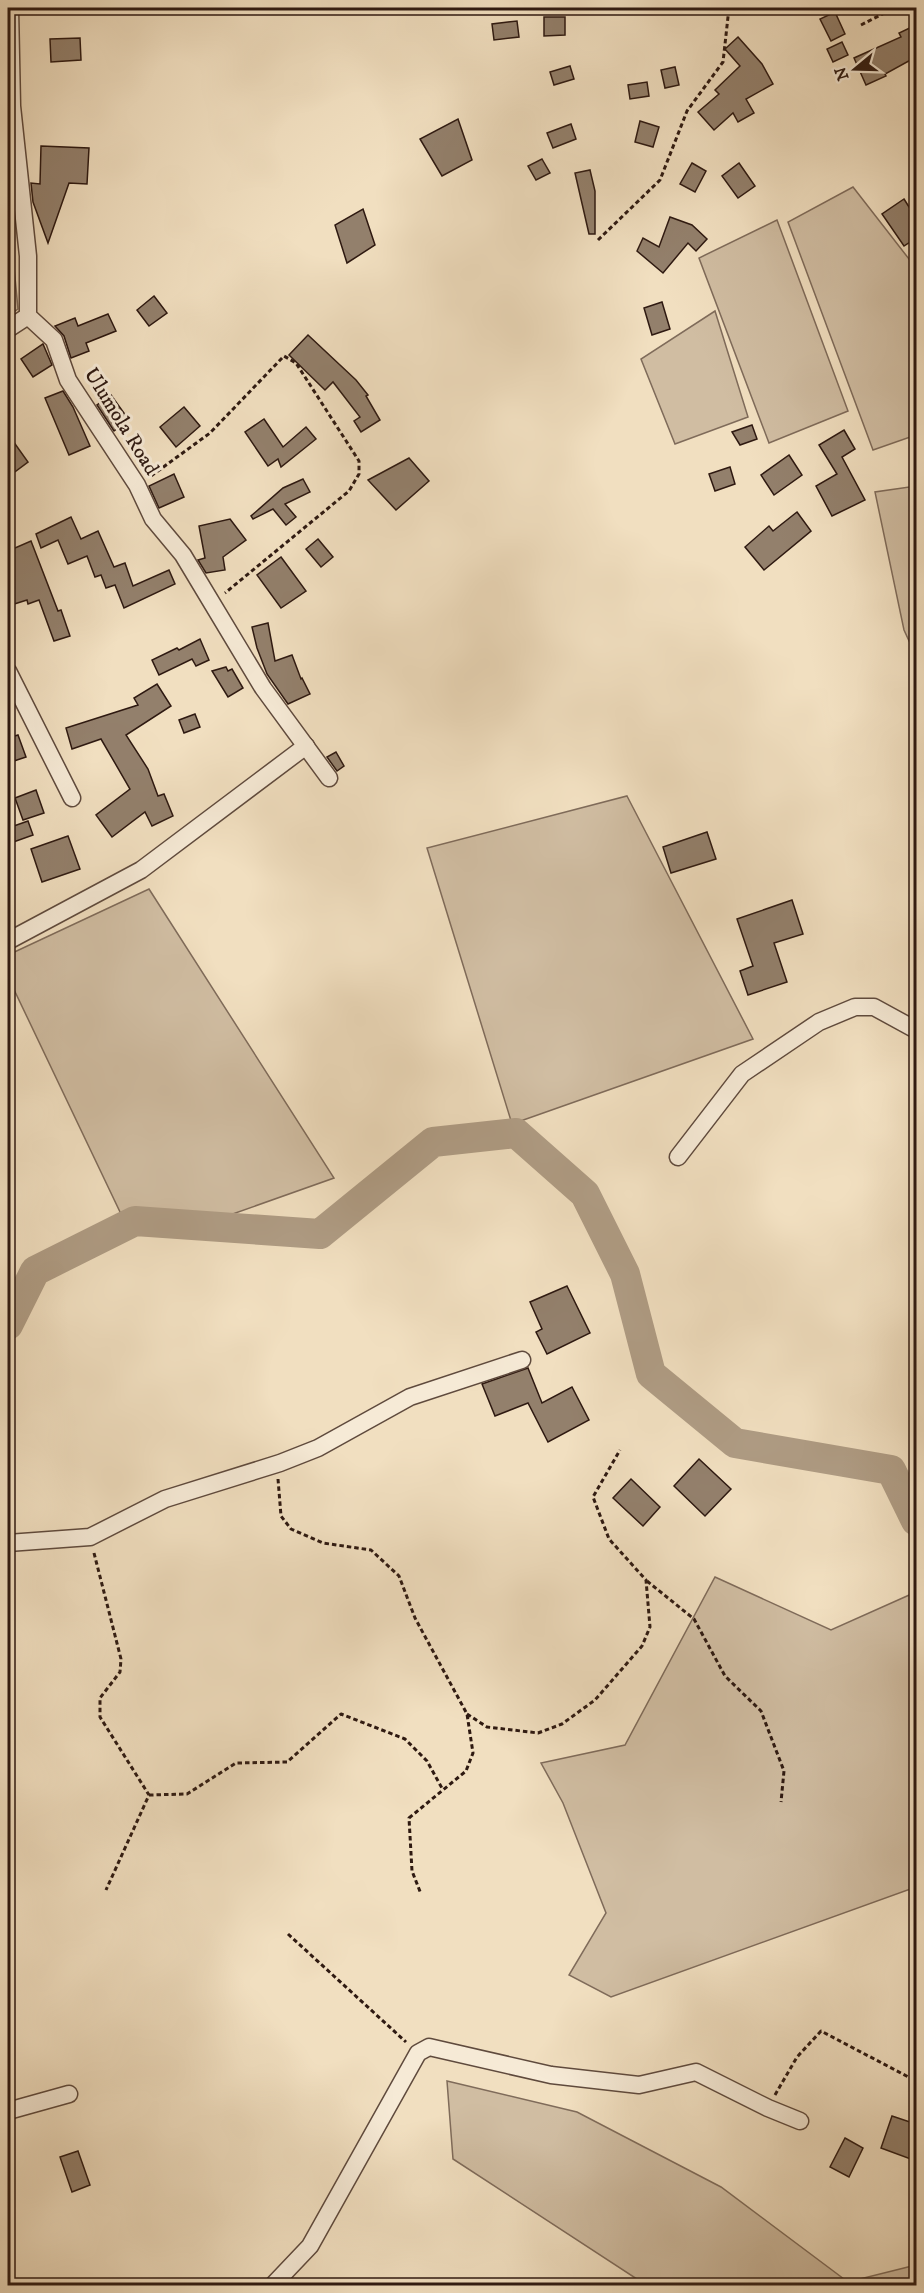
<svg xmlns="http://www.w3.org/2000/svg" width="924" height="2293" font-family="'IM FELL DW Pica',serif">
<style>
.green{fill:#d0bda2;stroke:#7f6b5a;stroke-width:1.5}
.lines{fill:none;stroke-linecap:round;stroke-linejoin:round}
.river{stroke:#af9c84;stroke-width:30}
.building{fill:#93806c;stroke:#2e1911;stroke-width:1.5}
.minor-casing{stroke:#5f4a3d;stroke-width:19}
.path{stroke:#2e1911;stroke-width:3;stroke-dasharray:4.5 3;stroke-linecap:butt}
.minor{stroke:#f6ead6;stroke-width:16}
.labels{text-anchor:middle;stroke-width:6;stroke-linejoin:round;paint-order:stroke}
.street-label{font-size:21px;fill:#2e1911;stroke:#f6ead6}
</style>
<rect width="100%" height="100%" fill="#f1dfc0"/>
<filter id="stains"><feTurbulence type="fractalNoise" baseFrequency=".00333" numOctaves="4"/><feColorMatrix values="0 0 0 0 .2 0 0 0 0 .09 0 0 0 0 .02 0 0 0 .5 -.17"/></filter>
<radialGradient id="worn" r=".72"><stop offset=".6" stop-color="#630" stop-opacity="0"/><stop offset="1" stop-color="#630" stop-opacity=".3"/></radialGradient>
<g class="green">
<path d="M853,187L916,268V435L873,450L788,222Z"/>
<path d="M8,205L18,309L8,316Z"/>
<path d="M777,220L848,411L769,443L699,258Z"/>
<path d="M715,311L748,417L675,444L641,359Z"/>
<path d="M916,486V656L904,630L875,492Z"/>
<path d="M627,796L753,1039L512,1124L427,848Z"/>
<path d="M149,889L334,1178L227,1216L121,1214L8,977V955Z"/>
<path d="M715,1577L831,1630L916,1592V1887L611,1997L569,1975L606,1913L563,1803L541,1763L625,1745Z"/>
<path d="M447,2081L577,2112L721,2187L848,2282L916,2265V2285H646L453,2159Z"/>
</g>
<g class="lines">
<path class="river" d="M8,1325L35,1271L135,1221L320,1234L433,1142L516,1133L585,1194L625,1274L651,1374L735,1443L891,1470L916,1521"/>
</g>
<g class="building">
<path d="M835,12L845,34L831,41L820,19Z"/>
<path d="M544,17H565V35L544,36Z"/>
<path d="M517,21L519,37L494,40L492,24Z"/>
<path d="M916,25V57L885,74L886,76L866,85L854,58L901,37L899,33Z"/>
<path d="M738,37L762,64L773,84L746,99L754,113L738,122L733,113L714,130L698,112L719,94L715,90L740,66L725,49Z"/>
<path d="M80,38L81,60L51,62L50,39Z"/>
<path d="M842,42L848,55L833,62L827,49Z"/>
<path d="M570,66L574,79L554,85L550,72Z"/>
<path d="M675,67L679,85L665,88L661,70Z"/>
<path d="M647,82L649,96L630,99L628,85Z"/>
<path d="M458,119L472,160L442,176L420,139Z"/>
<path d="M640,121L659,127L653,147L635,142Z"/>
<path d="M571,124L576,139L553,148L547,133Z"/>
<path d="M41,146L89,148L87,184L69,183L48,243L33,202L31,183L40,184Z"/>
<path d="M542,159L550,173L536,180L528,166Z"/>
<path d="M692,163L706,171L695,192L680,184Z"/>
<path d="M739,163L755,186L738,198L722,176Z"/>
<path d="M590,170L595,191V234H589L575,173Z"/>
<path d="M904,199L916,218V238L904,246L882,214Z"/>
<path d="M363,209L375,245L347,263L335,225Z"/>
<path d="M670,217L692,225L707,239L696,251L688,243L663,273L637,251L643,238L659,247Z"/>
<path d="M154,296L167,313L149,326L137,310Z"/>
<path d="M662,302L670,329L652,335L644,308Z"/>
<path d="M108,314L116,331L86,343L89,351L71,358L64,336L55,326L75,318L78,326Z"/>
<path d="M308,335L356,380L368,395L366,396L380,420L361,432L354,421L360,417L333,382L325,390L289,355Z"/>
<path d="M43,344L52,365L33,377L21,359Z"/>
<path d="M63,391L73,407L90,446L69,455L45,398Z"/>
<path d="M111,395L129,420L114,431L97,405Z"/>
<path d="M184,407L200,426L176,447L160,427Z"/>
<path d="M264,419L283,447L306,427L316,439L281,467L278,459L268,466L245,432Z"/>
<path d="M752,425L757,439L740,445L732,432Z"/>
<path d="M844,430L855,449L842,457L865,500L832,516L816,486L837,474L819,445Z"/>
<path d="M8,434L28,462L8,477Z"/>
<path d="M789,455L802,475L774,495L761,475Z"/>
<path d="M409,458L429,481L396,510L368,480Z"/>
<path d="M730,467L735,484L715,491L709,474Z"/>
<path d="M174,474L184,497L159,508L149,486Z"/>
<path d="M303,479L310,492L285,504L296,517L286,525L273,509L253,519L251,516L283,488Z"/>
<path d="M797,512L811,531L764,570L745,547L769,526L773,531Z"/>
<path d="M71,517L81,539L98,531L114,567L125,563L133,586L169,570L175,584L124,608L115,585L106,588L101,575L95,577L87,556L68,564L58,540L41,548L36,534Z"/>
<path d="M230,519L246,540L223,557L225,570L206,573L198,560L205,558L199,526Z"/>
<path d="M318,539L333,557L321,567L306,549Z"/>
<path d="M31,541L58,611L61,610L70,636L54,641L39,600L28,604L27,600L8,606V551Z"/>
<path d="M281,557L306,591L281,608L257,575Z"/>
<path d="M268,623L275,661L292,655L301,679L302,678L310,694L288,704L267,674L257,648L252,627Z"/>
<path d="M200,639L209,660L196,666L192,659L159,675L152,660L177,648L179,650Z"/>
<path d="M226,667L228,671L232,669L243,688L228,697L212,671Z"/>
<path d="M157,684L171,706L126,735L148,769L158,796L164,794L173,816L152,826L145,812L112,837L96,815L130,789L101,739L72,749L66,728L138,705L134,698Z"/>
<path d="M195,714L200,727L184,733L179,720Z"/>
<path d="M18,735L26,757L8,763V738Z"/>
<path d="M336,752L344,766L337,771L327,757Z"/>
<path d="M36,790L44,813L23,820L15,798Z"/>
<path d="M28,821L33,835L8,844V828Z"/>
<path d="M707,832L716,859L671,873L663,847Z"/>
<path d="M68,836L80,869L42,882L31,849Z"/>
<path d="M792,900L803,934L774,943L787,982L748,995L740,971L753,966L737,919Z"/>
<path d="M567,1286L590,1333L547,1354L536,1332L542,1329L530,1302Z"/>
<path d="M528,1368L542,1403L572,1387L589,1420L548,1442L528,1403L495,1416L482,1384Z"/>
<path d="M699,1459L731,1489L705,1516L674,1486Z"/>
<path d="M631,1479L660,1507L643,1526L613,1498Z"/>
<path d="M892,2116L916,2124V2161L881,2148Z"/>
<path d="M845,2138L863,2148L849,2177L830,2167Z"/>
<path d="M78,2151L90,2185L72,2192L60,2157Z"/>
</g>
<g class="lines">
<defs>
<g id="minor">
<path d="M10,8L12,106L28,256V316L54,340L68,380L137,485L153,519L183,555L263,688L329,778"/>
<path d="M8,329L28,316"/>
<path d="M8,671L72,798"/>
<path d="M8,941L141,870L306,746"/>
<path d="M678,1157L742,1074L819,1022L855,1007H874L916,1030"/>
<path d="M8,1543L90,1537L165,1499L280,1463L318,1448L410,1397L522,1360"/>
<path d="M8,2111L69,2094"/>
<path d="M272,2286L310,2246L418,2053L429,2047L551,2075L639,2085L696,2072L768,2108L800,2121"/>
</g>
</defs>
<use href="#minor" class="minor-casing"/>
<g class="path">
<path d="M861,25L894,8"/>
<path d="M598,240L660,180L687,111L723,62L729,8"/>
<path d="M151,476L210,433L284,356L296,363L359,461V474L349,491L225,593"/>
<path d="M278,1479L281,1516L291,1529L323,1543L371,1550L399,1576L415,1618L467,1714L473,1753L466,1771L409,1818L412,1871L421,1894"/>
<path d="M94,1553L121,1659L120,1672L100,1698V1717L149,1795L106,1890"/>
<path d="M647,1581L694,1619L725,1676L761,1711L784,1771L781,1802"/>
<path d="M467,1714L487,1727L538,1733L562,1724L595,1700L642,1646L650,1627L646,1580L609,1539L593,1497L620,1450"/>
<path d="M149,1795L187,1794L236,1763L287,1762L341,1714L405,1739L427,1761L443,1790"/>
<path d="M288,1934L406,2042"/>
<path d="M775,2095L797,2057L821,2031L916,2081"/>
</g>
<use href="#minor" class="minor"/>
</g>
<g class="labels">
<g class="street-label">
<text transform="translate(122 421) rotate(58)" y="7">Ulumola Road</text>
</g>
</g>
<rect width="924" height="2293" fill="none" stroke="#f1dfc0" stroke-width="30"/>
<rect x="9" y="9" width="906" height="2275" fill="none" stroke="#2e1911" stroke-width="3"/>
<rect x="15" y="15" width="894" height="2263" fill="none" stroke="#2e1911" stroke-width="1.5"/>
<g transform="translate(855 69) rotate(251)" stroke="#f6ead6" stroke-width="4.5" paint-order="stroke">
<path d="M0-4.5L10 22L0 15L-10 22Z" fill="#2e1911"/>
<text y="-9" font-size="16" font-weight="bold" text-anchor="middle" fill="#2e1911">N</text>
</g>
<rect width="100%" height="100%" filter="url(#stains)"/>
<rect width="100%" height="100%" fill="url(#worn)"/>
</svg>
